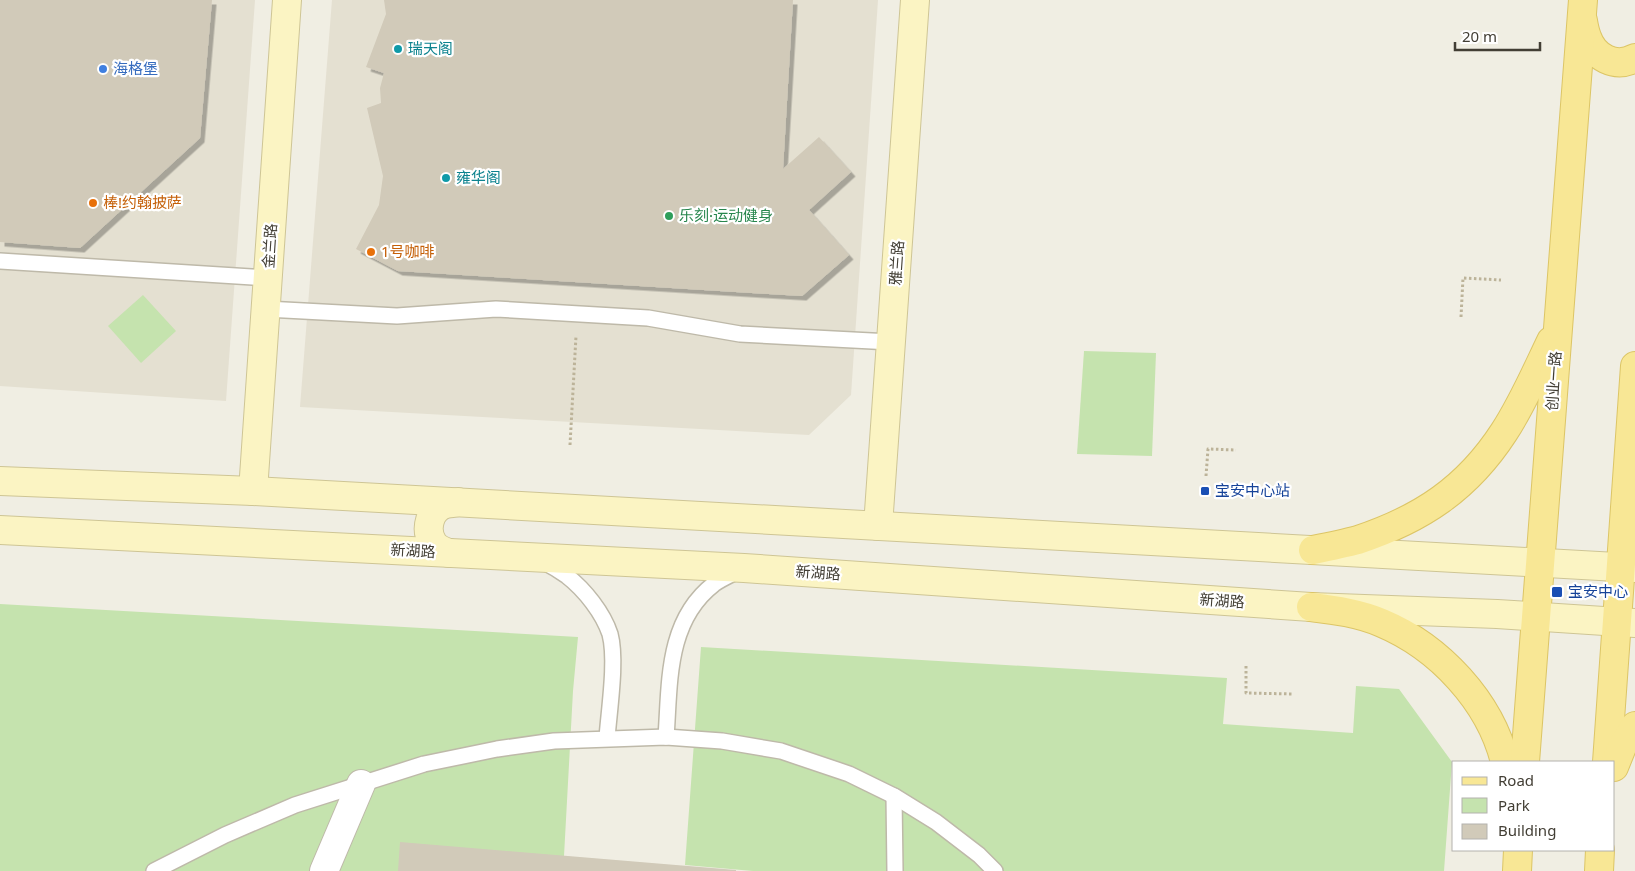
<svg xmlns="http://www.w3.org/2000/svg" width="1635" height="871" font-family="'Noto Sans','Noto Sans SC',sans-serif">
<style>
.residential{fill:#e4e0d1}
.green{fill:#c5e3ae}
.building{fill:#d1cab9;filter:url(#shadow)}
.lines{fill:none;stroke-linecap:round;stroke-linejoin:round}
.lane-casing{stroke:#beb9a9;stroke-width:18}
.street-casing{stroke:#beb9a9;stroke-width:30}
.secondary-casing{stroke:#cec595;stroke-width:30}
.primary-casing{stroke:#dcc566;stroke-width:30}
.path{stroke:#bcb399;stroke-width:3;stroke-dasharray:2.5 2.5;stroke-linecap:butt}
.lane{stroke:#fff;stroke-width:15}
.street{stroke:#fff;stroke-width:28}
.secondary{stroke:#fbf4c3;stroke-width:28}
.primary{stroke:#f8e795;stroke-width:28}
.culture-dot{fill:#0f9aa8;stroke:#fff;stroke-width:2}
.shop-dot{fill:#3f7fe0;stroke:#fff;stroke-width:2}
.food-dot{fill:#e8710a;stroke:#fff;stroke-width:2}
.leisure-dot{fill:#2e9e5b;stroke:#fff;stroke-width:2}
.transit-dot{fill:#1a4fb4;stroke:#fff;stroke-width:2}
.labels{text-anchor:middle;stroke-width:4.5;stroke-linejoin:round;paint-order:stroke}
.culture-label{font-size:15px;fill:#0d838f;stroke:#fff;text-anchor:start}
.shop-label{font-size:15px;fill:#366cbe;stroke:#fff;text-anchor:start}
.food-label{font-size:15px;fill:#c56008;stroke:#fff;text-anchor:start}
.leisure-label{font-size:15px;fill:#27864d;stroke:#fff;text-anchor:start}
.street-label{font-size:15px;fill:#423e34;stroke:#fff}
.transit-label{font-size:15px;fill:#164399;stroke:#fff;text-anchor:start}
</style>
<defs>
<filter id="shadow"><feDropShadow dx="4.5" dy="4.5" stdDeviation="0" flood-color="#0004"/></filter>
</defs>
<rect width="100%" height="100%" fill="#f0eee3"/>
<g class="residential">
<path d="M0,0H255L226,401L0,386Z"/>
<path d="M332,0H878L851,395L809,435L300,407Z"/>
</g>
<g class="green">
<path d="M143,295L176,331L141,363L108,326Z"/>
<path d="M1084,351L1156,353L1152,456L1077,454Z"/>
<path d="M0,604L578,637L573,691L564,856L398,871H0Z"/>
<path d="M701,647L1227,678L1223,724L1353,733L1356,686L1399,689L1452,762L1444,871H753L685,865Z"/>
</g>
<g class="building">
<path d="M0,0H212L200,138L80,248L0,242Z"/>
<path d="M384,0H793L783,169L819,137L851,172L809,210L849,255L802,296L398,271L356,249L379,205L383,176L367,108L381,103L380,88L384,73L366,67L386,14Z"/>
<path d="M400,842L736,870V871H398Z"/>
</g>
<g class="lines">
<defs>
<g id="lane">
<path d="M0,261L268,278"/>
<path d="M266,309L397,316L496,309L648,318L740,334L891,342"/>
<path d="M544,562C552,566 560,571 567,576C585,590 603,613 610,634C617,660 609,710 607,738"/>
<path d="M666,737C670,683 666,621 714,584C721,579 730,575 738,571"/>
<path d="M894,796L895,871"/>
<path d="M154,871L225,835L295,805L424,764L497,749L554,741L666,737L722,741L781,751L849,774L894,796L936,822L979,855L995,871"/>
</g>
<path id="street" d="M324,871L361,784"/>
<g id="secondary">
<path d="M0,481L253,491L1635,568"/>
<path d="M253,491L287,0"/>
<path d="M878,526L915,0"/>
<path d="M0,530L744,568L1311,607L1497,614L1635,623"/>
<path d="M449,553C443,551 437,549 433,543C424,529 430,508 446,504C450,503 454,503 458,502"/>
</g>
<g id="primary">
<path d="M1583,21C1584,27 1585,32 1587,37C1594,57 1615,69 1635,58"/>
<path d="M1313,550C1328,547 1343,544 1358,540C1421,519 1467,489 1504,432C1523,403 1536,372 1551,341"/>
<path d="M1311,607C1335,610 1359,613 1382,623C1439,647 1490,701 1505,762"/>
<path d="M1525,762L1583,0"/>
<path d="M1607,762L1635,366"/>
<path d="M1614,767L1622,747L1635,726"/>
<path d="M1517,871L1518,850"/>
<path d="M1599,871L1600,850"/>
</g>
</defs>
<use href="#lane" class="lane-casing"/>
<use href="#street" class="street-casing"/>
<use href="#secondary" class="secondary-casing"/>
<use href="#primary" class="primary-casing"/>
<g class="path">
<path d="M1461,317L1463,278L1501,280"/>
<path d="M570,445L576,336"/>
<path d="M1206,476L1208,449L1236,450"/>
<path d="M1246,666V693L1293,694"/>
</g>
<use href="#lane" class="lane"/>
<use href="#street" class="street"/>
<use href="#secondary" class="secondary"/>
<use href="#primary" class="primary"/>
</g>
<g class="culture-dot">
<circle cx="398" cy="49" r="5"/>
<circle cx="446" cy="178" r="5"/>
</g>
<circle class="shop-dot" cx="103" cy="69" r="5"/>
<g class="food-dot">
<circle cx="93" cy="203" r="5"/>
<circle cx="371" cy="252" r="5"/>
</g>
<circle class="leisure-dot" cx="669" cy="216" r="5"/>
<g class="transit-dot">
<rect x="1200" y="486" width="10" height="10" rx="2.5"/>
<rect x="1551" y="586" width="12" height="12" rx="2.5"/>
</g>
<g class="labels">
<g class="culture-label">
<text x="408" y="54">瑞天阁</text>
<text x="456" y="183">雍华阁</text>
</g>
<g class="shop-label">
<text x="113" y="74">海格堡</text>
</g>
<g class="food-label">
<text x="103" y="208">棒!约翰披萨</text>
<text x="381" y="257">1号咖啡</text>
</g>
<g class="leisure-label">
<text x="679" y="221">乐刻·运动健身</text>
</g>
<g class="street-label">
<text transform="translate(270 246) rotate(-86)" y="5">金兰路</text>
<text transform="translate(897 263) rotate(-86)" y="5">雅兰路</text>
<text transform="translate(1554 381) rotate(-86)" y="5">创业一路</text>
<text transform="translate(413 551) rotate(3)" y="5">新湖路</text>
<text transform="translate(818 573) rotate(4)" y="5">新湖路</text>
<text transform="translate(1222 601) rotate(4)" y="5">新湖路</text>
</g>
<g class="transit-label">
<text x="1215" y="496">宝安中心站</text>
<text x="1568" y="597">宝安中心</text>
</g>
</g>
<rect x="1452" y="761" width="162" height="90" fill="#ffffff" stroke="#b3b2ae"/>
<rect x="1462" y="777" width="25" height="8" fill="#f8e795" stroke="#b3b2ae"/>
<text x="1498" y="786" font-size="15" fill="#423e34">Road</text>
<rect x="1462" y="798" width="25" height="15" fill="#c5e3ae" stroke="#b3b2ae"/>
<text x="1498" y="811" font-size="15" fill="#423e34">Park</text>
<rect x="1462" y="824" width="25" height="15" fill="#d1cab9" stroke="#b3b2ae"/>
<text x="1498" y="836" font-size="15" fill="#423e34">Building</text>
<path d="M1455 42v8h85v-8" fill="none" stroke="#423e34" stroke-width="2.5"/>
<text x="1462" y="42" font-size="15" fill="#423e34" stroke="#ffffff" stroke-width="4" paint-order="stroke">20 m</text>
</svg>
